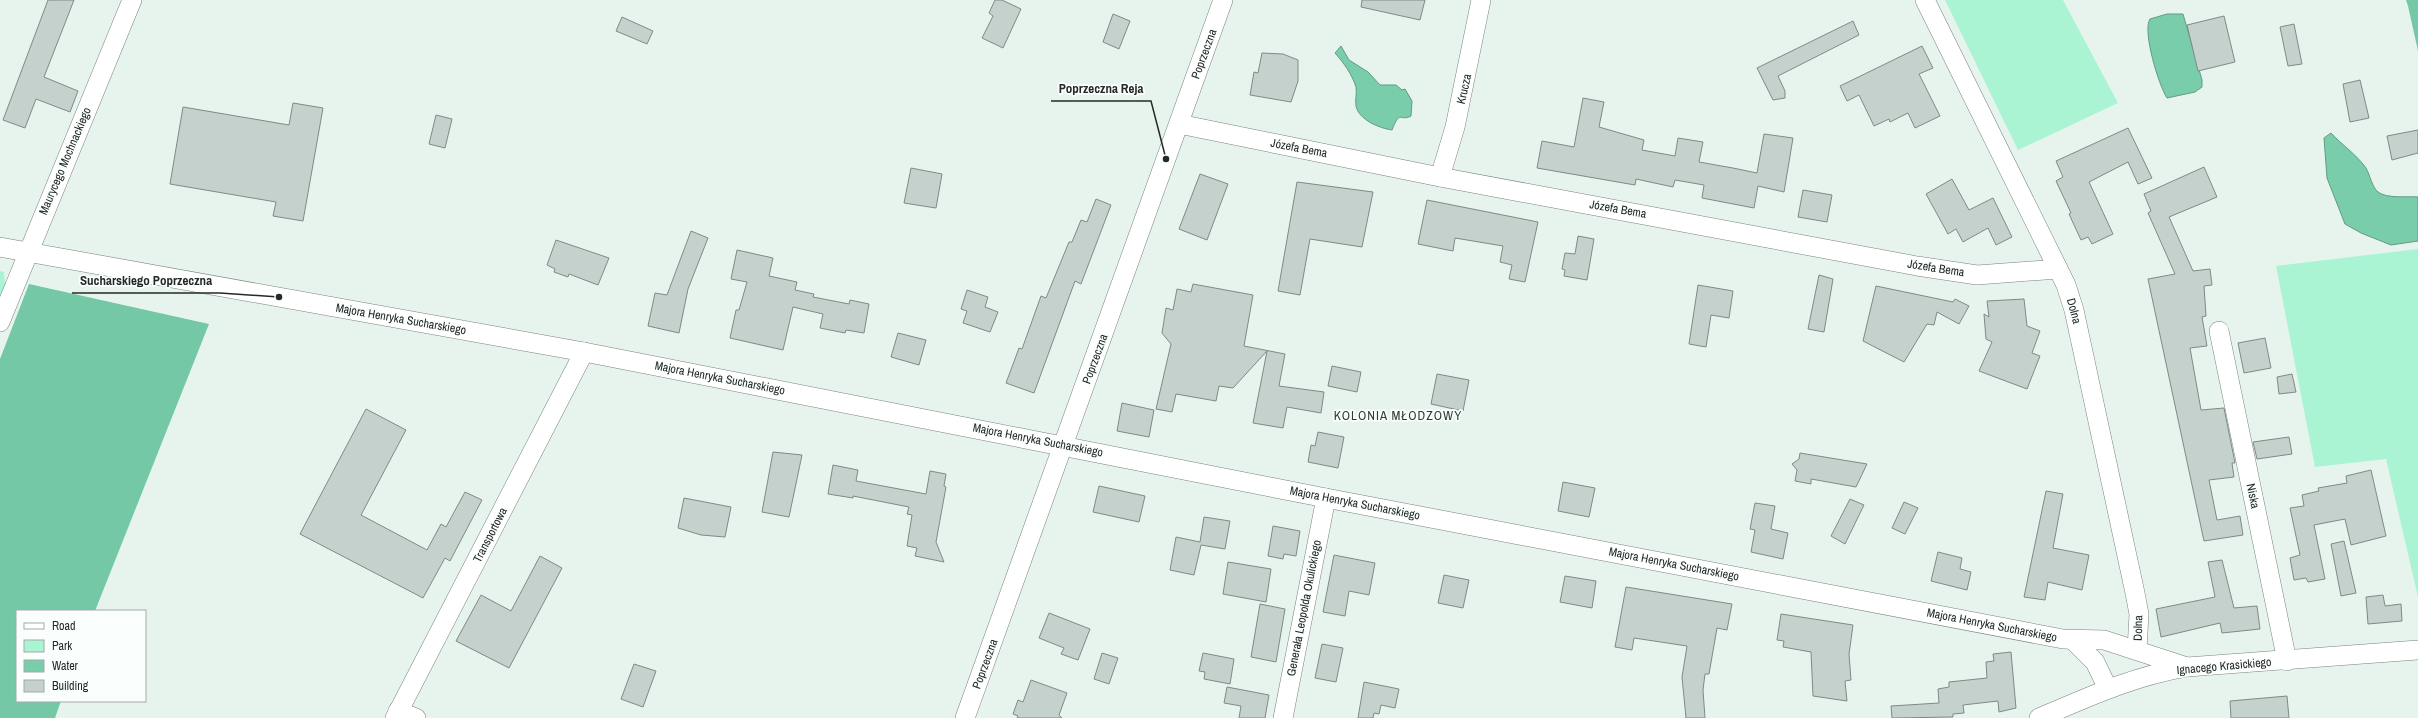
<svg xmlns="http://www.w3.org/2000/svg" width="2418" height="718" font-family="'Archivo Narrow',sans-serif">
<style>
.green{fill:#aaf4d4}
.forest{fill:#75c8a6}
.water{fill:#7acdab;stroke:#609c83}
.building{fill:#c5d1cc;stroke:#7f8a85}
.lines{fill:none;stroke-linecap:round;stroke-linejoin:round}
.minor-casing{stroke:#78837e;stroke-width:20}
.minor{stroke:#fff;stroke-width:19}
.labels{text-anchor:middle;stroke-width:3.5;stroke-linejoin:round;paint-order:stroke}
.street-label{font-size:12px;fill:#242927;stroke:#fafffd}
.neighbourhood-label{font-size:13px;letter-spacing:1px;fill:#2f3935;stroke:#fafffd}
.leader{fill:none;stroke:#242927;stroke-width:1.5}
.callout-dot{fill:#242927;stroke:#fafffd;stroke-width:1.5}
.callout-label{font-size:13px;text-anchor:middle;font-weight:bold;fill:#242927;stroke:#fafffd;stroke-width:3.5;stroke-linejoin:round;paint-order:stroke}
</style>
<rect width="100%" height="100%" fill="#e7f4ee"/>
<g class="green">
<path d="M1945,0H2063L2118,103L2018,150Z"/>
<path d="M2418,249V597L2386,459L2315,467L2276,266Z"/>
<path d="M0,271L4,272L5,285L0,297Z"/>
</g>
<g class="forest">
<path d="M2406,0H2418V51L2408,6Z"/>
<path d="M29,284L209,324L95,611H17V701H61L55,718H0V359Z"/>
</g>
<g class="water">
<path d="M2167,14H2183L2202,80V87L2195,92L2167,98C2159,86 2142,31 2150,19Z"/>
<path d="M1341,46L1349,60L1368,72L1380,85H1396L1402,90L1405,89L1412,101L1411,116C1400,122 1400,109 1392,130C1379,128 1359,120 1356,106C1355,100 1357,93 1356,87C1352,74 1343,62 1335,53Z"/>
<path d="M2331,133C2342,145 2356,154 2366,168C2370,175 2372,187 2378,192C2387,199 2408,196 2418,197V241L2391,245L2361,233L2345,224L2327,178L2324,138Z"/>
</g>
<g class="building">
<path d="M48,0H74L44,77L78,91L70,112L36,99L25,128L3,120Z"/>
<path d="M995,0H1002L1021,9L1003,48L982,38L993,16L989,13Z"/>
<path d="M1362,0H1425L1420,20L1361,7Z"/>
<path d="M1113,14L1130,21L1119,49L1103,42Z"/>
<path d="M2224,16L2235,62L2198,71L2187,25Z"/>
<path d="M622,17L653,31L647,44L616,31Z"/>
<path d="M1853,21L1859,35L1778,76L1785,91V98L1773,100L1757,68Z"/>
<path d="M2294,24L2302,64L2288,66L2280,27Z"/>
<path d="M1922,46L1933,68L1919,74L1940,116L1915,128L1908,113L1890,122L1889,119L1874,126L1859,95L1847,101L1840,86Z"/>
<path d="M1262,53L1283,54L1298,60V81L1291,102L1250,95L1254,72L1258,73Z"/>
<path d="M2360,80L2369,118L2350,122L2343,84Z"/>
<path d="M1583,98L1604,102L1599,127L1644,140L1642,150L1675,156L1678,138L1703,142L1699,162L1733,168L1757,173L1764,134L1793,138L1784,192L1758,186L1754,208L1702,198L1704,185L1675,180L1673,187L1636,179L1635,185L1537,168L1542,141L1574,147Z"/>
<path d="M293,103L323,108L303,221L273,216L276,202L170,184L183,107L289,125Z"/>
<path d="M436,115L452,119L445,148L429,144Z"/>
<path d="M2128,128L2152,178L2138,184L2128,162L2089,182L2113,234L2092,244L2088,237L2081,240L2069,214L2071,213L2056,181L2063,177L2056,161Z"/>
<path d="M2418,130V153L2392,160L2387,136Z"/>
<path d="M2204,167L2217,197L2169,217L2193,271L2210,269L2212,285L2204,286L2206,316L2202,317L2207,346L2190,348L2201,410L2224,408L2235,463H2232L2234,477L2209,480L2217,520L2240,516L2243,535L2204,541L2148,279L2175,274L2148,213L2151,211L2144,194Z"/>
<path d="M911,168L942,174L936,208L904,203Z"/>
<path d="M1200,174L1228,184L1207,240L1179,229Z"/>
<path d="M1952,179L1969,210L1993,198L2012,237L1996,245L1988,228L1963,242L1956,229L1948,234L1926,194Z"/>
<path d="M1297,182L1373,192L1362,247L1310,239L1300,295L1278,291Z"/>
<path d="M1803,190L1832,195L1827,222L1798,217Z"/>
<path d="M1096,199L1111,205L1081,284L1075,281L1034,393L1006,383L1019,348L1022,349L1041,296L1046,298L1069,242H1072L1081,220L1087,222Z"/>
<path d="M1427,200L1538,222L1525,282L1509,279L1512,265L1500,262L1503,246L1455,238L1453,251L1418,244Z"/>
<path d="M691,231L708,238L688,289L679,333L648,326L655,293L667,295Z"/>
<path d="M1578,236L1594,239L1587,280L1564,276L1565,270L1562,269L1565,253L1575,254Z"/>
<path d="M556,240L609,258L598,285L569,274L568,277L554,272L555,269L547,265Z"/>
<path d="M737,250L773,258L769,276L797,282L795,290L814,294L813,297L849,304L850,300L869,304L864,333L846,330L845,333L820,328L823,314L793,307L783,350L730,338L736,310H739L747,282L731,279Z"/>
<path d="M1819,275L1833,279L1824,332L1808,329Z"/>
<path d="M1193,284L1253,295L1244,346L1285,354L1279,386L1324,392L1321,413L1287,407L1283,428L1253,423L1267,351L1233,388L1219,386L1216,401L1176,394L1172,412L1156,409L1171,344L1162,333L1166,308L1173,310L1177,289L1191,292Z"/>
<path d="M1698,285L1733,291L1729,318L1711,315L1706,347L1689,344Z"/>
<path d="M1876,286L1953,302L1955,299L1969,306L1959,324L1937,312L1934,325L1927,324L1904,362L1863,341Z"/>
<path d="M967,290L988,297L985,307L998,312L990,332L963,323L967,311L961,309Z"/>
<path d="M2024,299L2027,326L2040,331L2032,353L2040,356L2027,389L1979,371L1992,342L1986,339L1984,314L1989,317L1987,301Z"/>
<path d="M898,333L926,340L919,365L891,357Z"/>
<path d="M2265,338L2271,368L2244,373L2238,343Z"/>
<path d="M1332,366L1361,372L1357,392L1328,386Z"/>
<path d="M1437,374L1469,380L1463,411L1431,404Z"/>
<path d="M2292,374L2296,392L2279,394L2277,377Z"/>
<path d="M1122,403L1154,410L1149,437L1117,431Z"/>
<path d="M366,409L406,430L361,515L427,550L441,524L446,527L465,492L482,500L450,561L445,558L423,598L300,534Z"/>
<path d="M1318,432L1344,437L1338,468L1308,462L1311,445L1315,446Z"/>
<path d="M2289,437L2292,454L2257,459L2253,442Z"/>
<path d="M773,452L802,455L789,517L762,512Z"/>
<path d="M1800,453L1867,464L1856,487L1811,479V484L1795,481L1797,470L1792,464L1799,459Z"/>
<path d="M833,465L858,470L856,481L926,494L930,471L946,474L944,486L946,487L936,542L944,562L915,556L917,548L907,546L912,515L907,514L909,507L853,496V498L828,494Z"/>
<path d="M2371,470L2386,536L2351,545L2345,519L2314,525L2325,579L2308,582L2306,578L2294,580L2290,558L2300,555L2290,508L2304,506L2302,495L2319,491L2318,488L2347,483L2346,476Z"/>
<path d="M1563,482L1595,488L1589,517L1558,511Z"/>
<path d="M1099,486L1145,496L1139,522L1093,512Z"/>
<path d="M2046,491L2063,494L2053,548L2089,555L2082,590L2048,582L2045,600L2024,597Z"/>
<path d="M684,498L731,507L725,537L701,535L678,528Z"/>
<path d="M1850,499L1864,505L1845,544L1831,536Z"/>
<path d="M1904,502L1918,508L1905,534L1892,528Z"/>
<path d="M1755,503L1775,506L1771,529L1788,533L1783,559L1751,552L1755,530L1750,529Z"/>
<path d="M1204,517L1230,521L1225,549L1201,545L1194,575L1170,570L1176,537L1200,542Z"/>
<path d="M1273,526L1300,531L1296,556L1284,554L1283,559L1268,556Z"/>
<path d="M2344,541L2356,593L2341,596L2331,544Z"/>
<path d="M1938,552L1962,558L1960,569L1971,572L1967,590L1931,581Z"/>
<path d="M1334,555L1375,563L1369,595L1349,591L1345,616L1323,612Z"/>
<path d="M540,556L562,568L509,668L456,641L481,595L511,611Z"/>
<path d="M2222,560L2234,608L2257,606L2260,629L2222,633L2220,623L2161,637L2156,609L2215,597L2208,562Z"/>
<path d="M1228,562L1271,569L1266,602L1223,594Z"/>
<path d="M1444,575L1469,580L1463,608L1438,603Z"/>
<path d="M1565,576L1596,581L1592,608L1560,602Z"/>
<path d="M1626,587L1732,604L1727,630L1717,628L1709,674H1705L1703,690L1705,718H1686L1682,677L1687,646L1634,638L1632,650L1615,647Z"/>
<path d="M2383,595L2385,606L2401,604L2402,621L2368,624L2366,597Z"/>
<path d="M1260,604L1285,609L1276,662L1251,657Z"/>
<path d="M1049,613L1090,629L1078,660L1061,654L1064,648L1039,638Z"/>
<path d="M1781,614L1853,625L1849,654L1851,680L1845,681L1847,701L1813,696L1811,652L1783,647L1784,641L1777,640Z"/>
<path d="M1322,644L1343,648L1336,682L1315,678Z"/>
<path d="M2011,652L2016,708L1999,712L1998,701L1963,705L1964,713L1953,714V717L1892,718L1891,706L1939,703L1938,689L1949,687V682L1987,678L1986,662L1994,661L1993,654Z"/>
<path d="M1102,653L1118,658L1109,684L1094,679Z"/>
<path d="M1203,653L1234,659L1230,684L1204,679L1205,672L1199,671Z"/>
<path d="M634,664L656,671L643,707L621,699Z"/>
<path d="M1031,680L1067,693L1059,715L1062,718H1017L1018,716L1013,714L1018,700L1023,702Z"/>
<path d="M1364,682L1399,689L1395,708L1381,705L1379,714L1374,713L1373,718H1358Z"/>
<path d="M1227,687L1269,695L1265,718H1239L1241,706L1224,703Z"/>
<path d="M2287,696L2289,718H2231L2230,701Z"/>
</g>
<g class="lines">
<defs>
<g id="minor">
<path d="M1925,0L2066,285L2074,310L2135,593L2139,614L2137,650"/>
<path d="M1179,124L1440,177L1917,266L1977,275L2058,269"/>
<path d="M1440,177L1455,127L1481,0"/>
<path d="M0,247L584,352L1326,498L2063,639L2104,640L2187,667"/>
<path d="M0,322L132,0"/>
<path d="M2219,331L2287,661"/>
<path d="M2074,641L2095,662L2108,689"/>
<path d="M398,711L416,718"/>
<path d="M395,718L584,352"/>
<path d="M965,718L1223,0"/>
<path d="M1283,718L1326,498"/>
<path d="M2039,718C2088,697 2134,676 2187,667L2418,650"/>
</g>
</defs>
<use href="#minor" class="minor-casing"/>
<use href="#minor" class="minor"/>
</g>
<g class="labels">
<g class="street-label">
<text transform="translate(1204 54) rotate(-70)" y="4">Poprzeczna</text>
<text transform="translate(1464 89) rotate(-77)" y="4">Krucza</text>
<text transform="translate(1299 148) rotate(11)" y="4">Józefa Bema</text>
<text transform="translate(65 161) rotate(-67)" y="4">Maurycego Mochnackiego</text>
<text transform="translate(1618 209) rotate(10)" y="4">Józefa Bema</text>
<text transform="translate(1936 268) rotate(9)" y="4">Józefa Bema</text>
<text transform="translate(2074 311) rotate(75)" y="4">Dolna</text>
<text transform="translate(401 319) rotate(10)" y="4">Majora Henryka Sucharskiego</text>
<text transform="translate(1095 359) rotate(-70)" y="4">Poprzeczna</text>
<text transform="translate(720 378) rotate(11)" y="4">Majora Henryka Sucharskiego</text>
<text transform="translate(1038 440) rotate(11)" y="4">Majora Henryka Sucharskiego</text>
<text transform="translate(2253 496) rotate(78)" y="4">Niska</text>
<text transform="translate(1355 503) rotate(11)" y="4">Majora Henryka Sucharskiego</text>
<text transform="translate(490 535) rotate(-63)" y="4">Transportowa</text>
<text transform="translate(1674 564) rotate(11)" y="4">Majora Henryka Sucharskiego</text>
<text transform="translate(1304 608) rotate(-79)" y="4">Generała Leopolda Okulickiego</text>
<text transform="translate(1992 625) rotate(11)" y="4">Majora Henryka Sucharskiego</text>
<text transform="translate(2138 628) rotate(-89)" y="4">Dolna</text>
<text transform="translate(985 664) rotate(-70)" y="4">Poprzeczna</text>
<text transform="translate(2224 666) rotate(-5)" y="4">Ignacego Krasickiego</text>
</g>
<g class="neighbourhood-label">
<text x="1398" y="420">KOLONIA MŁODZOWY</text>
</g>
</g>
<path class="leader" d="M1166 159L1151 101H1051M279 297L220 293H72"/>
<g class="callout-dot">
<circle cx="1166" cy="159" r="4"/>
<circle cx="279" cy="297" r="4"/>
</g>
<g class="callout-label">
<text x="1101" y="93">Poprzeczna Reja</text>
<text x="146" y="285">Sucharskiego Poprzeczna</text>
</g>
<rect x="16" y="610" width="130" height="92" fill="#fafffd" stroke="#a4a9a7"/>
<rect x="24" y="623" width="20" height="6" fill="#ffffff" stroke="#a4a9a7"/>
<text x="52" y="630" font-size="12" fill="#242927">Road</text>
<rect x="24" y="640" width="20" height="12" fill="#aaf4d4" stroke="#a4a9a7"/>
<text x="52" y="650" font-size="12" fill="#242927">Park</text>
<rect x="24" y="660" width="20" height="12" fill="#7acdab" stroke="#a4a9a7"/>
<text x="52" y="670" font-size="12" fill="#242927">Water</text>
<rect x="24" y="680" width="20" height="12" fill="#c5d1cc" stroke="#a4a9a7"/>
<text x="52" y="690" font-size="12" fill="#242927">Building</text>
</svg>
